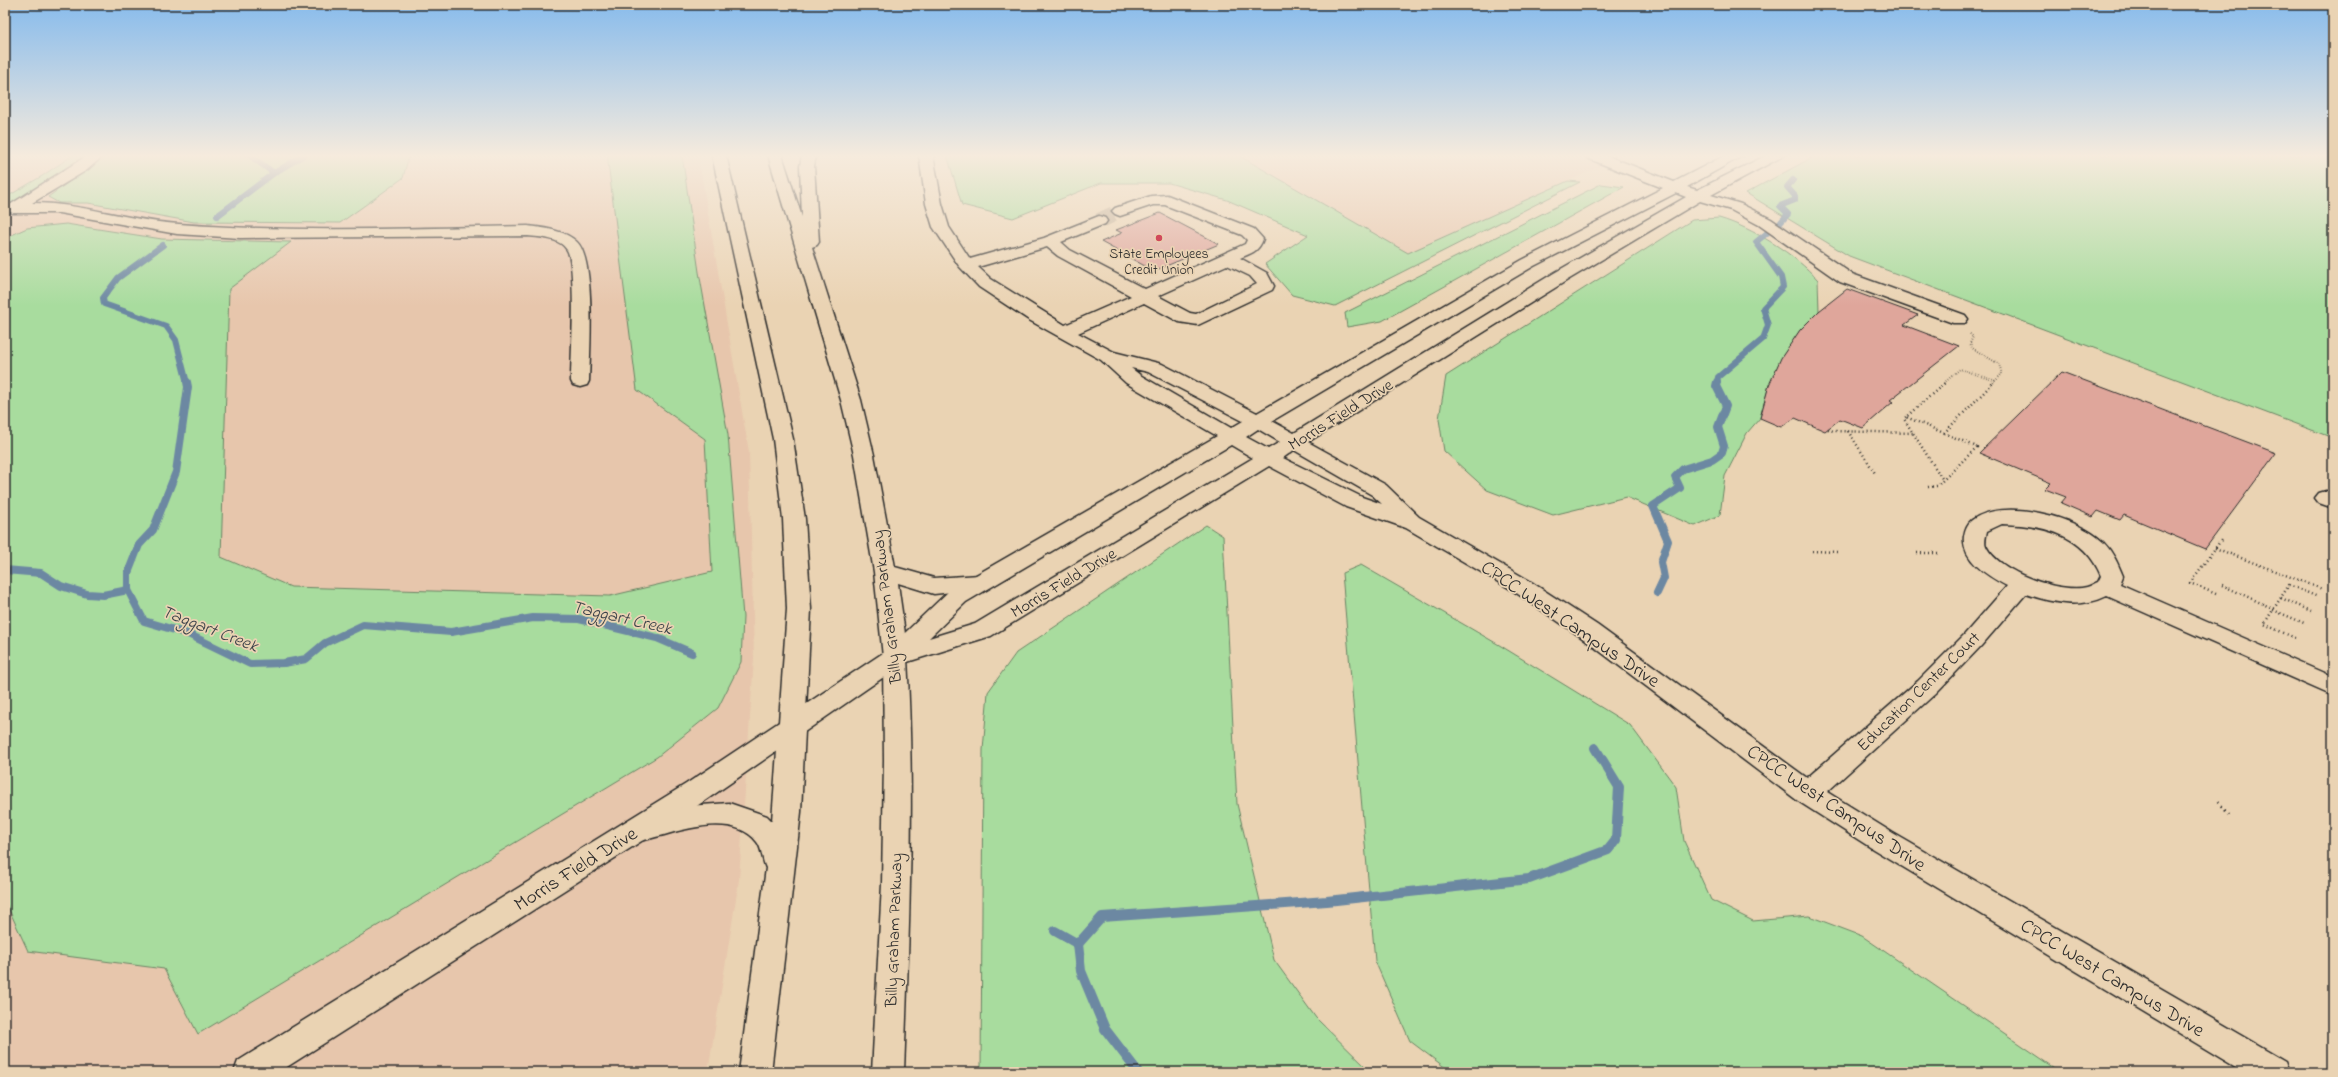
<svg xmlns="http://www.w3.org/2000/svg" width="2338" height="1077" font-family="'Indie Flower',sans-serif">
<style>
.built{fill:#e7c6ac}
.green{fill:#a8dc9e;stroke:#6a8464}
.lines{fill:none;stroke-linecap:round;stroke-linejoin:round}
.stream-far2{stroke:#6c88a2;stroke-width:6}
.stream-far1{stroke:#6c88a2;stroke-width:8}
.stream{stroke:#6c88a2;stroke-width:10}
.building{fill:#dfa69b;stroke:#2b2b2b}
.minor-tunnel{stroke:#c4b198;stroke-width:16;stroke-dasharray:16 8;stroke-linecap:butt}
.minor-casing{stroke:#2b2b2b;stroke-width:3}
.highway-casing{stroke:#2b2b2b;stroke-width:3}
.path-far2{stroke:#2b2b2b;stroke-width:2;stroke-dasharray:0.5 2;stroke-linecap:butt}
.path-far1{stroke:#2b2b2b;stroke-width:2.5;stroke-dasharray:1 3;stroke-linecap:butt}
.path{stroke:#2b2b2b;stroke-width:3;stroke-dasharray:1.5 4;stroke-linecap:butt}
.minor{fill:#ead3b3;fill-rule:evenodd}
.highway{fill:#ead3b3;fill-rule:evenodd}
.poi-dot{fill:#d1495b;stroke:#ead3b3;stroke-width:1.5}
.labels{text-anchor:middle;stroke-width:3.5;stroke-linejoin:round;paint-order:stroke}
.far-poi-label{font-size:14px;fill:#2b2b2b;stroke:#ead3b3}
.street-label{font-size:17px;fill:#2b2b2b;stroke:#ead3b3}
.water-label{font-size:18px;font-style:italic;fill:#3b4249;stroke:#ead3b3}
.near-street-label{font-size:20px;fill:#2b2b2b;stroke:#ead3b3}
</style>
<rect width="100%" height="100%" fill="#ead3b3"/>
<filter id="ink" filterUnits="userSpaceOnUse"><feTurbulence type="fractalNoise" baseFrequency=".025" numOctaves="2"/><feDisplacementMap in="SourceGraphic" scale="8" xChannelSelector="R" yChannelSelector="G"/><feConvolveMatrix kernelMatrix="1 2 1 2 8 2 1 2 1" color-interpolation-filters="sRGB"/></filter>
<g filter="url(#ink)">
<g class="built">
<path d="M5,155H698L749,452L754,658L739,880L708,1072H5Z"/>
<path d="M1238,155H1626L1408,253Z"/>
</g>
<g class="green">
<path d="M73,155H87L53,179L5,207V198L42,176Z"/>
<path d="M107,155H409L403,178L340,223L194,222L88,203H59L48,197Z"/>
<path d="M607,155H682L699,272L728,435L743,617L741,662L718,708L657,757L198,1034L164,969L28,951L5,901V238L27,228L66,224L162,239L291,242L229,289L221,557L291,587L610,596L712,572L705,439L637,390Z"/>
<path d="M947,155H1238L1408,253L1568,181L1580,182L1335,306L1292,295L1265,264L1308,235L1227,200L1169,183H1101L1013,218L962,205Z"/>
<path d="M1817,155H2333V438L1849,256L1746,193Z"/>
<path d="M1601,184L1624,187L1382,321L1347,327L1345,313Z"/>
<path d="M1719,218C1753,228 1795,254 1818,280L1819,311L1800,330L1769,385L1760,418L1747,433L1725,476L1720,515L1695,526L1626,497L1553,515L1487,490L1444,451L1439,419L1446,376L1692,220Z"/>
<path d="M1206,525L1223,536L1237,804L1274,960L1316,1018L1371,1072H981L983,750L988,692L1016,653Z"/>
<path d="M1361,565L1501,646L1630,725L1676,787L1684,841L1711,900L1753,921L1809,916L1862,936L2061,1072H1451L1410,1041L1375,961L1342,573Z"/>
</g>
<g class="lines">
<g class="stream-far2">
<path d="M249,155L274,173"/>
<path d="M217,216L274,173L304,155"/>
<path d="M1781,222L1788,214L1780,206L1795,200V196L1787,187L1793,180"/>
<path d="M163,245L118,278L103,298L104,304L166,326L176,340L187,383"/>
<path d="M1717,383L1718,377L1763,339L1768,325L1763,308L1783,287L1781,277L1756,242L1767,233"/>
</g>
<g class="stream-far1">
<path d="M187,382L188,387L176,472L153,530L139,545L128,573V590L144,621L188,634L250,664L284,663L306,659L325,643L363,625L451,632L533,618L579,619L657,638L692,653"/>
<path d="M5,570L41,573L61,586L87,594L103,595L128,590"/>
<path d="M1657,593L1664,578L1661,562L1668,541L1653,506L1680,488L1675,477L1683,469L1712,460L1722,453L1724,446L1718,427L1726,406L1716,386L1717,382"/>
</g>
<g class="stream">
<path d="M1055,931L1078,944L1081,971L1105,1029L1138,1072"/>
<path d="M1078,944L1102,917L1327,901L1529,879L1608,850L1616,840L1619,787L1595,748"/>
</g>
</g>
<g class="building">
<path d="M1160,213L1219,244L1154,271L1101,242L1122,233L1116,230Z"/>
<path d="M1847,289L1918,315L1904,325L1959,346L1890,400L1893,402L1863,428L1840,419L1825,431L1795,418L1781,427L1760,418L1769,385L1781,358L1800,330L1819,311Z"/>
<path d="M2062,372L2276,453L2205,549L2124,515L2120,520L2098,511L2093,517L2061,503L2066,497L2045,489L2051,483L1979,453Z"/>
</g>
<g class="lines">
<path class="minor-tunnel" d="M1099,221L1120,211"/>
<defs>
<g id="minor">
<path d="M88,155H104L87,170L32,203C82,203 130,221 179,224C295,233 412,228 528,226C544,228 565,230 577,242C596,260 590,353 589,381L587,385L580,387L573,385L571,381C571,357 577,267 567,250C560,238 540,237 528,236L240,238L177,234L59,213H13L8,211L5,208Z"/>
<path d="M919,155H933L942,204L949,227L970,259L1044,238L1099,216L1105,218L1107,221L1105,224L1061,242L1070,250L1145,289L1245,244L1247,240L1242,235L1165,205H1153L1120,216L1115,214L1112,211L1115,208L1151,196L1167,195L1254,229L1263,239C1259,251 1252,253 1240,258L1267,273L1274,286L1272,290L1198,325L1179,322L1144,303L1078,333L1114,352L1162,364L1257,413L1522,260L1663,188L1587,158L1585,155H1605L1674,182L1726,155H1744L1687,187L1697,190L1767,155H1785L1711,195L1741,204L1771,219L1852,274L1965,315L1968,319L1965,323H1953L1840,282L1759,225L1731,210L1700,201L1566,281L1308,442L1386,485L1419,517L1528,580L1597,625L1807,778L1918,681L1965,634L2007,586C1988,576 1961,560 1964,536C1965,530 1967,524 1972,520C2003,497 2078,517 2103,542C2113,552 2118,564 2123,576L2120,584L2333,677V696L2107,596C2081,609 2052,603 2026,594L1981,646L1936,693L1827,792L1893,833L2286,1061L2290,1072H2244L1873,849L1798,801L1581,637L1512,590L1406,528L1346,507L1269,466L991,636L904,663L706,800L279,1072H234L238,1061L686,784L886,651L950,590L1217,436L1126,383L1101,360L1029,320L979,287L959,266L933,227L926,204ZM1676,193L1686,197L1554,273L1294,433L1272,421L1534,266ZM1047,247L1058,256L1131,296L1065,325L991,279L978,267ZM1227,265L1250,276L1257,284L1196,314L1190,313L1158,296ZM1131,368L1148,372L1243,421L1231,428L1140,375ZM1258,429L1280,442L1268,449L1246,437ZM1231,445L1253,458L975,624L929,638L966,602ZM1294,450L1372,495L1382,504L1362,497L1283,458ZM2002,524C2043,525 2084,534 2101,576L2098,582C2095,583 2091,586 2087,587C2061,594 1998,572 1986,546C1984,542 1986,536 1987,531Z"/>
<path d="M2326,491L2333,493V508L2319,503L2315,498L2319,493Z"/>
</g>
<g id="highway">
<path d="M712,155H726L793,439L805,519L811,609L801,812L771,1072H739L766,868C762,860 762,848 757,842C736,815 692,827 664,835C650,838 639,844 625,839L621,831L625,823L688,806L729,803L767,816L772,821L787,609L783,519L773,439Z"/>
<path d="M768,155H782L802,217L800,166L802,155H816L814,166L819,242L817,245L812,247L861,400L874,455L895,567L934,578L980,575L988,578L991,583L988,588L934,594L898,583C901,608 906,633 907,658C915,796 909,934 904,1072H872L882,884L884,761L883,657L874,572L854,455L841,400Z"/>
</g>
</defs>
<use href="#minor" class="minor-casing"/>
<use href="#highway" class="highway-casing"/>
<g class="path-far2">
<path d="M1970,334L1973,337L1970,343L1972,348L1999,364L2002,374L1993,383"/>
<path d="M1944,383L1960,369L1996,381"/>
</g>
<g class="path-far1">
<path d="M1906,417L1904,419L1943,480"/>
<path d="M1828,429L1833,431L1913,433"/>
<path d="M1848,431L1875,473"/>
<path d="M1944,433L1994,382"/>
<path d="M1928,487L1937,486L1977,447L1906,417L1946,382"/>
<path d="M2215,548L2322,589"/>
<path d="M1812,551L1838,552"/>
<path d="M1917,553H1940"/>
<path d="M2222,585L2274,609"/>
<path d="M2216,594L2190,583L2222,539"/>
<path d="M2281,598L2311,611"/>
<path d="M2273,610L2304,623"/>
<path d="M2295,638L2264,624L2289,585L2318,597"/>
</g>
<path class="path" d="M2219,801L2229,815"/>
<use href="#minor" class="minor"/>
<use href="#highway" class="highway"/>
</g>
</g>
<linearGradient id="sky" x2="0" y2="1"><stop stop-color="#87bbec"/><stop offset="0.51" stop-color="#f6ebdd"/><stop offset="1" stop-color="#f6ebdd" stop-opacity="0"/></linearGradient>
<rect width="2338" height="306" fill="url(#sky)"/>
<circle class="poi-dot" cx="1159" cy="238" r="4"/>
<g class="labels">
<g class="far-poi-label">
<text x="1159" y="258">State Employees<tspan x="1159" dy="16">Credit Union</tspan></text>
</g>
<g class="street-label">
<text transform="translate(1340 414) rotate(-32)" y="6">Morris Field Drive</text>
<text transform="translate(1063 582) rotate(-31)" y="6">Morris Field Drive</text>
<text transform="translate(886 607) rotate(-97)" y="6">Billy Graham Parkway</text>
<text transform="translate(1918 691) rotate(-44)" y="6">Education Center Court</text>
<text transform="translate(893 930) rotate(-88)" y="6">Billy Graham Parkway</text>
</g>
<g class="water-label">
<text transform="translate(622 617) rotate(13)" y="6">Taggart Creek</text>
<text transform="translate(210 628) rotate(21)" y="6">Taggart Creek</text>
</g>
<g class="near-street-label">
<text transform="translate(1571 623) rotate(34)" y="7">CPCC West Campus Drive</text>
<text transform="translate(1837 807) rotate(34)" y="7">CPCC West Campus Drive</text>
<text transform="translate(575 868) rotate(-32)" y="7">Morris Field Drive</text>
<text transform="translate(2113 977) rotate(31)" y="7">CPCC West Campus Drive</text>
</g>
</g>
<rect width="2338" height="1077" fill="none" stroke="#ead3b3" stroke-width="20"/>
<rect x="10" y="10" width="2318" height="1057" fill="none" stroke="#2b2b2b" stroke-width="1.5" filter="url(#ink)"/>
</svg>
